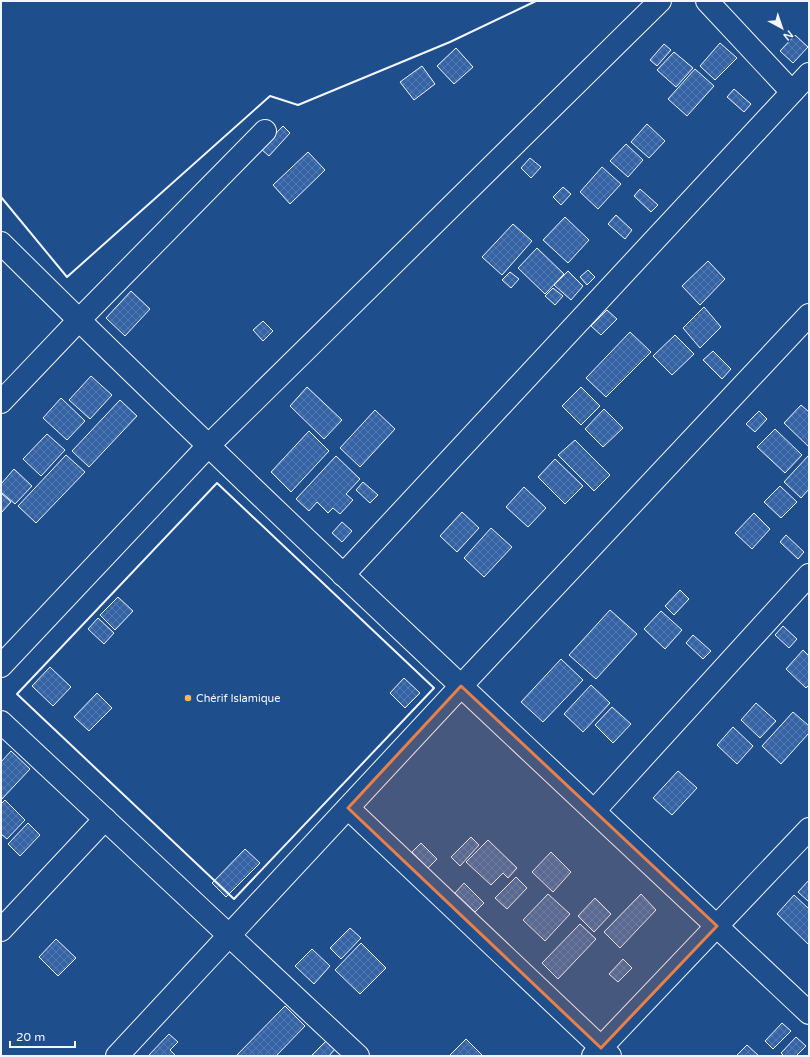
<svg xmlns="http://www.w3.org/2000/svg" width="810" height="1057" font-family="'Varela Round',sans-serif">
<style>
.building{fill:url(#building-cross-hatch);stroke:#f2f6ff}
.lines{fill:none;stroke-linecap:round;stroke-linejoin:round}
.minor-casing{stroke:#f2f6ff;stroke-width:24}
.minor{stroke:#1f4e8c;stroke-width:22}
.wall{stroke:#f2f6ff;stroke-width:2}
.marked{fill:#ea8049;fill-opacity:0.2;stroke:#ea8049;stroke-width:3;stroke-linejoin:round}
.poi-dot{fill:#ffb74d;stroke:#1f4e8c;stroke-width:1.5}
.labels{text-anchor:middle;stroke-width:3;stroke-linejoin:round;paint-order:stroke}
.poi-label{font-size:11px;fill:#f2f6ff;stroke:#1f4e8c;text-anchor:start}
</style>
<defs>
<pattern id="building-cross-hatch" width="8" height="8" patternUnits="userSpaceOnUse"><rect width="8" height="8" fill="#3563a3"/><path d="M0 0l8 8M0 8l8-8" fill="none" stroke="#537ab1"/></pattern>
</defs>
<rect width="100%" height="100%" fill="#1f4e8c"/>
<g class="building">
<path d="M795,35L808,47L793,63L780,51Z"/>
<path d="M720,43L737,58L715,80L700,66Z"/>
<path d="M664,44L671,50L657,66L650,60Z"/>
<path d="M456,48L473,67L454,84L437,66Z"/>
<path d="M674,52L693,68L676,87L657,70Z"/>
<path d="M422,66L435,84L414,100L400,82Z"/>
<path d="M695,69L714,86L687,116L668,99Z"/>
<path d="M734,89L751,104L744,112L727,97Z"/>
<path d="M647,124L665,141L649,158L631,142Z"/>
<path d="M283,126L290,133L269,156L261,149Z"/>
<path d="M626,144L643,160L628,177L610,161Z"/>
<path d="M308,152L325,170L290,204L273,185Z"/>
<path d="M530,158L541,167L531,178L521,168Z"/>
<path d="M602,167L621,184L598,209L580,192Z"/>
<path d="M563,187L571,194L561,205L553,197Z"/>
<path d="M640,189L658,205L651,212L634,196Z"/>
<path d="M616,215L632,230L625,239L608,224Z"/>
<path d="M565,217L589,240L568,263L543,240Z"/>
<path d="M513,224L532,241L502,275L482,257Z"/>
<path d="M537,248L564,274L545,294L518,268Z"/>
<path d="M708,261L725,279L700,305L682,286Z"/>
<path d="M588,270L595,277L587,285L580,277Z"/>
<path d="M568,271L583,286L571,300L554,285Z"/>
<path d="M510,272L519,279L511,288L502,280Z"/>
<path d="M553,288L563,296L555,305L545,296Z"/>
<path d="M131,291L150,309L125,336L106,318Z"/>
<path d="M704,307L721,327L700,348L683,328Z"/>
<path d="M607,310L617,319L601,335L591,326Z"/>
<path d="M263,321L273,331L263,341L253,330Z"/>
<path d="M630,332L651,352L606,397L586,378Z"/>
<path d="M675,335L694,354L672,375L653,356Z"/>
<path d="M713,351L731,369L722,379L703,360Z"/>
<path d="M91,376L112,395L90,419L69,400Z"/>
<path d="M307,387L342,420L324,439L290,406Z"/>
<path d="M581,387L600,406L581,425L562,406Z"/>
<path d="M61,398L85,421L67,440L43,418Z"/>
<path d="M120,400L137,416L89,467L72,451Z"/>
<path d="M801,405L809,412V447L784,423Z"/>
<path d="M604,409L623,428L603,447L585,429Z"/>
<path d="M375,410L395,429L360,467L340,448Z"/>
<path d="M759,411L767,419L755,432L746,424Z"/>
<path d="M775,429L802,455L785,473L757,447Z"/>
<path d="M309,431L329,451L291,492L271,472Z"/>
<path d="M47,434L65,450L41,476L23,459Z"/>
<path d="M575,440L610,475L594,491L558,455Z"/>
<path d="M66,455L85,472L36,523L18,506Z"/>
<path d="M809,455V489L801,498L784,482Z"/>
<path d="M336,456L360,479L346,494L353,500L340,514L333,508L328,513L317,502L309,511L296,499Z"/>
<path d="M555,459L583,486L565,504L538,477Z"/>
<path d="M14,469L32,486L15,504L1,492V484Z"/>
<path d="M363,482L378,495L370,503L356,490Z"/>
<path d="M780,486L797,502L781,518L764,502Z"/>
<path d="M524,487L546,508L528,527L506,507Z"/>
<path d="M1,493L11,502L1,513Z"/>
<path d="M462,512L479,528L457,552L440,536Z"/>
<path d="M754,513L770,529L752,549L735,533Z"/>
<path d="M342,522L352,531L342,542L332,533Z"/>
<path d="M491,528L512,547L484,577L464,558Z"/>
<path d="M786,535L804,552L798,559L780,542Z"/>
<path d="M680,590L689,599L674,615L665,606Z"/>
<path d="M118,597L133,611L115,630L100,615Z"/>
<path d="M610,610L637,634L596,679L569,655Z"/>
<path d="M661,611L682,630L665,649L644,629Z"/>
<path d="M98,618L114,633L104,644L88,629Z"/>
<path d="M783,626L797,639L789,648L775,635Z"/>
<path d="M693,635L711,651L703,659L686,643Z"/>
<path d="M803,650L809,656V685L806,688L786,669Z"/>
<path d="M561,659L583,680L543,722L521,702Z"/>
<path d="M50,667L71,687L53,706L32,686Z"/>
<path d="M404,678L420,693L405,708L390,693Z"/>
<path d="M591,685L610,703L583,732L564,714Z"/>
<path d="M97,693L112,708L89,731L74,717Z"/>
<path d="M756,703L776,721L760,738L741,720Z"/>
<path d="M612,707L631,724L613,743L595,725Z"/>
<path d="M793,712L809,726V733L781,764L762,746Z"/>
<path d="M733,727L753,746L737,764L717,745Z"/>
<path d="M11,751L30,769L1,800V762Z"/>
<path d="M678,771L697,788L672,815L653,798Z"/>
<path d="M5,800L25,820L7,839L1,834V804Z"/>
<path d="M28,823L40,835L20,856L8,844Z"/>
<path d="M471,837L479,845L460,866L451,857Z"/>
<path d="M488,840L517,868L508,878L503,873L491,885L466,862Z"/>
<path d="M421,843L437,859L428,868L412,852Z"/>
<path d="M245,849L260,863L226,897L212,883Z"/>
<path d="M551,852L571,872L553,892L532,872Z"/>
<path d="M516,877L527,888L507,909L495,898Z"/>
<path d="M809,880V899L808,901L798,892Z"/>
<path d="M464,883L484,903L475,912L455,893Z"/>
<path d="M548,894L570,914L545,941L523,920Z"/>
<path d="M641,894L656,910L620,948L604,932Z"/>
<path d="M794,895L809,909V945L777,914Z"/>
<path d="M595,898L611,914L594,932L578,916Z"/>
<path d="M580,924L596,939L558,979L542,963Z"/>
<path d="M350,928L361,938L341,959L330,948Z"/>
<path d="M56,939L76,958L58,976L39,957Z"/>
<path d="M361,943L386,968L360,994L335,970Z"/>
<path d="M312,949L330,966L314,984L295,966Z"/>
<path d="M623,959L632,968L618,982L609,974Z"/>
<path d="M285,1006L305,1026L276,1056H236Z"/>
<path d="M782,1023L791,1031L773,1049L765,1041Z"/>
<path d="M169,1034L178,1042L170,1050L176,1056H148Z"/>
<path d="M796,1037L806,1046L796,1056H784L781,1053Z"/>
<path d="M466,1039L482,1055L481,1056H449Z"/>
<path d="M326,1041L335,1049L329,1056H311Z"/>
<path d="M747,1045L759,1056H736Z"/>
</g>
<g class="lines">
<defs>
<g id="minor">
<path d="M707,1L792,92"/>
<path d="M1,243C265,505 538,758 809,1013"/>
<path d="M1,402L79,320L265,131"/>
<path d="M343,575L809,74"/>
<path d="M1,666L209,445L660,1"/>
<path d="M1,722L358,1056"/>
<path d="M348,808L610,1056"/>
<path d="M594,811L809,575"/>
<path d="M1,930L105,819"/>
<path d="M117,1056L461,686L809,315"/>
<path d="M593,1056L809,829"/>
</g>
</defs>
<use href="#minor" class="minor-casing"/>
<use href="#minor" class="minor"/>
<g class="wall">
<path d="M1,197L67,277L270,96L298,105L450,42L536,1"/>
<path d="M217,483L434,688L234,899L17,694Z"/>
</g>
</g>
<path class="marked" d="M461,686L717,926L601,1048L348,808Z"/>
<circle class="poi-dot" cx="188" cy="698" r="4"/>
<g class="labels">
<g class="poi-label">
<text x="196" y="702">Chérif Islamique</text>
</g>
</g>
<rect width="810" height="1057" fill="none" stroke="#f2f6ff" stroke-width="4"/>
<g transform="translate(782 28) rotate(140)" stroke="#1f4e8c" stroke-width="3" paint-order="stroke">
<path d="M0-3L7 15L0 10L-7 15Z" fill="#f2f6ff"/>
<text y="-6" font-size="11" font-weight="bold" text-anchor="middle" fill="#f2f6ff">N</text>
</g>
<path d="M10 1041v6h65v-6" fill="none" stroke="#f2f6ff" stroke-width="2"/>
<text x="16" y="1041" font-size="12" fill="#f2f6ff" stroke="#1f4e8c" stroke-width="3" paint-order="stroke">20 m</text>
</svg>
